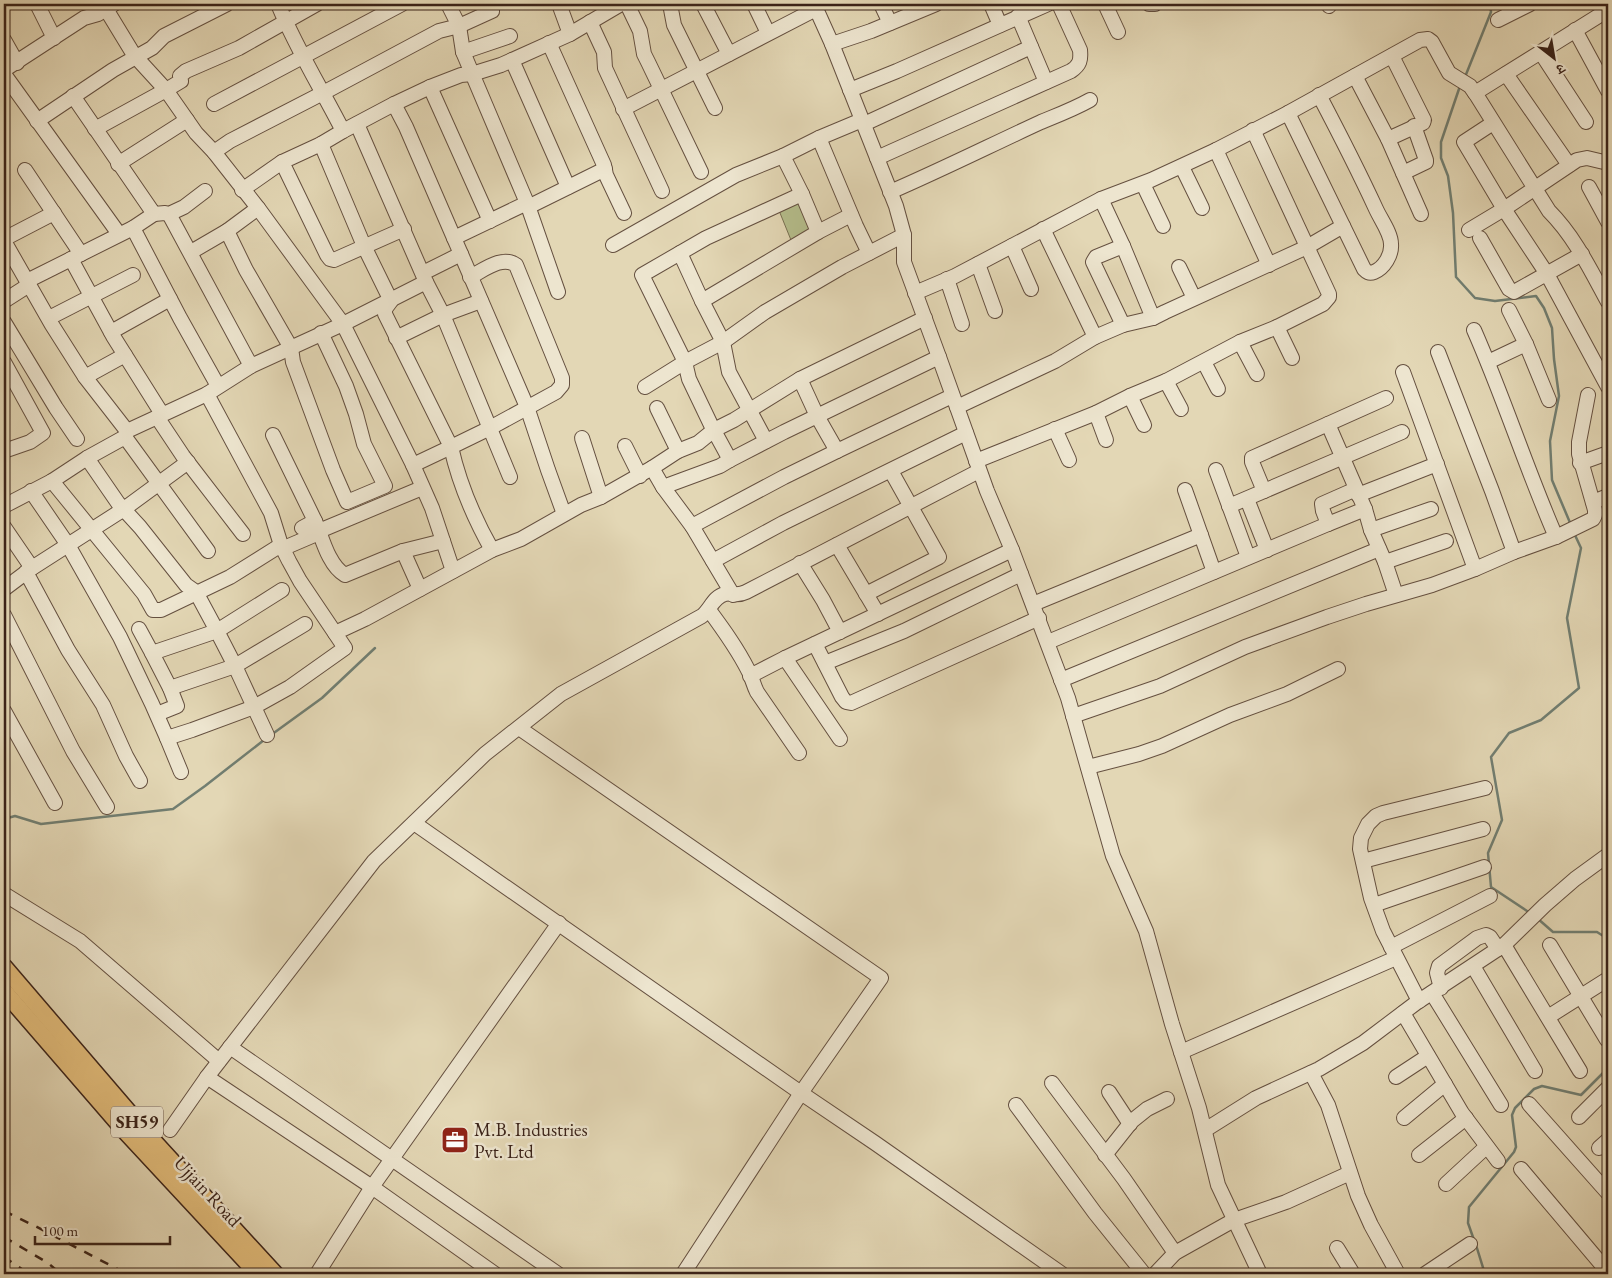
<svg xmlns="http://www.w3.org/2000/svg" width="1612" height="1278" font-family="'EB Garamond','Noto Serif Devanagari',serif">
<style>
.green{fill:#b5be8c;stroke:#787052}
.lines{fill:none;stroke-linecap:round;stroke-linejoin:round}
.stream{stroke:#717e71;stroke-width:2.5}
.minor-casing{stroke:#655040;stroke-width:16}
.major-casing{stroke:#3b2319;stroke-width:19}
.minor{stroke:#ede5cf;stroke-width:14}
.major{stroke:#e2bc7a;stroke-width:16}
.rail{stroke:#3b2319;stroke-width:2.5;stroke-dasharray:9 9;stroke-linecap:butt}
.labels{text-anchor:middle;stroke-width:5;stroke-linejoin:round;paint-order:stroke}
.shield{fill:#ede5cf;stroke:#705d50;stroke-width:1}
.shield-label{font-size:18px;font-weight:bold;fill:#3b2319}
.poi-label{font-size:19px;fill:#3b2319;stroke:#ede5cf;text-anchor:start}
.street-label{font-size:19px;fill:#3b2319;stroke:#ede5cf}
</style>
<rect width="100%" height="100%" fill="#e3d7b5"/>
<filter id="stains"><feTurbulence type="fractalNoise" baseFrequency=".004" numOctaves="4"/><feColorMatrix values="0 0 0 0 .2 0 0 0 0 .09 0 0 0 0 .02 0 0 0 .5 -.17"/></filter>
<radialGradient id="worn" r=".72"><stop offset=".6" stop-color="#630" stop-opacity="0"/><stop offset="1" stop-color="#630" stop-opacity=".3"/></radialGradient>
<path class="green" d="M800,200L816,230L793,245L778,208Z"/>
<g class="lines">
<g class="stream">
<path d="M1465,77L1491,12L1490,4"/>
<path d="M1460,86L1441,142V158L1448,176L1453,213L1456,277L1475,298L1495,301L1536,296L1544,308L1552,328L1554,359L1559,396L1550,441L1552,480L1571,525"/>
<path d="M271,735L322,698L375,648"/>
<path d="M4,819L15,816L41,824L173,809L205,786L264,740"/>
<path d="M1530,913L1491,887L1488,853L1502,820L1491,757L1509,733L1541,720L1579,688L1567,618L1581,548L1574,533"/>
<path d="M1537,918L1553,932H1597L1608,939"/>
<path d="M1474,1240L1468,1223L1469,1207L1514,1152L1516,1147L1512,1115L1515,1108L1534,1089L1542,1086L1581,1095L1608,1068"/>
<path d="M1476,1245L1485,1274"/>
</g>
<defs>
<g id="minor">
<path d="M37,4L54,38"/>
<path d="M278,4C296,48 321,88 343,131"/>
<path d="M559,4L570,34"/>
<path d="M627,4L640,31L644,54L648,62L701,172"/>
<path d="M670,4L674,25L715,108"/>
<path d="M703,4L729,54"/>
<path d="M754,4L768,33"/>
<path d="M814,4L832,44L896,206L904,235V262L939,357L987,491L1012,550L1068,698L1113,856L1146,931L1172,1024L1199,1108L1218,1185L1260,1274"/>
<path d="M881,4L890,23"/>
<path d="M991,4L1000,25"/>
<path d="M1105,4L1118,32"/>
<path d="M1149,4H1155"/>
<path d="M1328,4L1329,6"/>
<path d="M106,9L134,55L166,90L196,133L214,152L258,208L343,324L413,465L432,508L453,571"/>
<path d="M1018,16L1046,82"/>
<path d="M1498,20L1530,4"/>
<path d="M590,22L604,52L605,68L662,191"/>
<path d="M1575,30L1608,91"/>
<path d="M4,40L17,63"/>
<path d="M549,43L604,165L606,175L624,213"/>
<path d="M832,44L871,31L936,4"/>
<path d="M463,52L510,36"/>
<path d="M1541,53L1586,122"/>
<path d="M512,60L568,187"/>
<path d="M4,70L84,18L98,14L114,4"/>
<path d="M4,74L119,234"/>
<path d="M1506,74L1569,165"/>
<path d="M1355,76L1388,139L1421,214"/>
<path d="M430,87L490,221"/>
<path d="M850,90L897,71L1048,4"/>
<path d="M1475,93L1608,10"/>
<path d="M73,96L154,214L165,213L169,214L184,207L205,191"/>
<path d="M214,104L402,4"/>
<path d="M394,104L406,127L454,238"/>
<path d="M623,109L816,9"/>
<path d="M1288,113L1364,269C1367,272 1369,274 1374,272C1384,268 1392,255 1391,244C1391,233 1381,220 1376,209C1358,170 1339,133 1319,95"/>
<path d="M37,121L113,70L152,48L164,36L227,4"/>
<path d="M1493,123L1464,142L1504,209L1547,274L1608,387"/>
<path d="M357,124L426,282L443,315L510,477"/>
<path d="M864,124L1031,47"/>
<path d="M95,129L166,90L181,81L180,76L186,71L239,48L317,4"/>
<path d="M819,138L856,226L869,253"/>
<path d="M1388,139L1423,123L1424,120L1392,56"/>
<path d="M321,144L364,246L391,301L385,309V314L451,447L413,465"/>
<path d="M1216,150L1269,265"/>
<path d="M214,152L230,141L323,93L439,31L459,26L492,11L491,4"/>
<path d="M877,158L1071,71C1080,65 1081,60 1080,50L1059,4"/>
<path d="M118,164L187,120"/>
<path d="M1182,167L1202,208"/>
<path d="M25,170L81,254"/>
<path d="M1403,173L1426,162V160L1414,126"/>
<path d="M1143,184L1163,226"/>
<path d="M1589,187L1608,222"/>
<path d="M242,190L282,162"/>
<path d="M890,192C941,170 991,145 1041,122C1058,115 1074,109 1090,100"/>
<path d="M1101,199L1123,246L1153,318"/>
<path d="M527,203L558,292"/>
<path d="M528,207L605,169"/>
<path d="M169,214L251,366"/>
<path d="M133,228L180,318L218,386"/>
<path d="M404,229L334,260L330,259L327,255L282,162L321,144L343,131L394,104L430,87L461,75L472,74L501,65L570,34L621,4"/>
<path d="M1043,229L1095,337"/>
<path d="M1469,230L1504,209L1577,160L1587,158L1608,163"/>
<path d="M227,231L246,270L291,348L293,362L333,470L347,502L385,486L364,444L356,414L346,386L321,333"/>
<path d="M818,232L851,215"/>
<path d="M1480,238L1509,289L1514,292L1582,254"/>
<path d="M4,239L54,213"/>
<path d="M4,241L52,325L85,377L127,431"/>
<path d="M613,245L736,175L783,156"/>
<path d="M1012,246L1031,289"/>
<path d="M191,252L227,231L258,208"/>
<path d="M680,253L702,301L723,342L729,372L766,441"/>
<path d="M461,254L527,407L548,470L564,514"/>
<path d="M71,259L113,336L162,414"/>
<path d="M978,264L995,311"/>
<path d="M1179,267L1194,298"/>
<path d="M423,273L461,254L454,238L527,203L463,52L459,26L448,4"/>
<path d="M470,277C484,270 502,255 516,265L562,378V385L556,392L490,428L451,447C459,483 474,518 492,550"/>
<path d="M947,279L962,324"/>
<path d="M27,281L133,228L154,214"/>
<path d="M915,293L955,276L1101,199L1151,180L1216,150L1288,113L1420,40L1428,39L1432,42L1449,73L1470,86L1477,96L1549,211C1575,237 1591,271 1608,302"/>
<path d="M4,301L29,285"/>
<path d="M702,301L818,232L802,194L783,156L819,138L862,120"/>
<path d="M1509,310L1526,344L1549,400"/>
<path d="M49,318L133,275"/>
<path d="M925,318L800,379L817,416L837,451L952,396"/>
<path d="M4,322L56,408L77,439"/>
<path d="M1123,325L1093,262L1096,257L1123,246"/>
<path d="M1277,327L1292,358"/>
<path d="M1474,330C1504,398 1526,468 1556,537"/>
<path d="M111,332L170,299"/>
<path d="M396,338L443,315L481,301"/>
<path d="M1240,342L1257,374"/>
<path d="M1438,352L1492,491L1514,552"/>
<path d="M4,362L43,433L30,442L4,451"/>
<path d="M1204,362L1218,389"/>
<path d="M1488,362L1526,344"/>
<path d="M1403,372L1475,569"/>
<path d="M85,377L125,355"/>
<path d="M1166,381L1181,409"/>
<path d="M645,387L685,362L723,342L765,312L842,267L904,235"/>
<path d="M207,394L271,513L281,545L289,561L300,581L335,633"/>
<path d="M1130,396L1144,425"/>
<path d="M957,407L1055,361L1095,337L1123,325L1153,318L1165,312L1307,247L1343,226"/>
<path d="M657,408L678,451"/>
<path d="M1096,413L1106,440"/>
<path d="M157,417L183,456L243,534"/>
<path d="M1328,424L1365,509L1371,530"/>
<path d="M1055,429L1069,460"/>
<path d="M273,435L315,521L302,528"/>
<path d="M125,437L208,551"/>
<path d="M582,438L601,497"/>
<path d="M625,446L640,476"/>
<path d="M87,458L118,503L140,527L186,585L196,592L217,631L282,590"/>
<path d="M730,460L711,425L689,379L685,362L642,275L706,238L802,194"/>
<path d="M976,461L1096,413L1130,396L1166,381L1240,342L1277,327L1323,304L1329,297V294L1253,130"/>
<path d="M1580,463L1608,453"/>
<path d="M652,468L678,451L698,443L714,430L734,420L800,379"/>
<path d="M1216,470L1248,557"/>
<path d="M52,481L144,594L153,610H161L230,577L281,545"/>
<path d="M663,487L692,526L784,477L837,451"/>
<path d="M1185,490L1214,572"/>
<path d="M31,491L68,545L120,637L152,704L167,738L192,730L254,707L290,687L345,648L335,633L365,619L492,550L521,539L581,505L601,497L652,468L663,487L720,466L730,460L784,432L939,357"/>
<path d="M1264,491L1252,462V458L1386,398"/>
<path d="M1358,495L1437,464"/>
<path d="M1247,499L1267,550"/>
<path d="M1593,502L1608,496"/>
<path d="M4,506L52,481L87,458L125,437L127,431L207,394L251,366L343,324L426,282"/>
<path d="M1229,506L1402,432"/>
<path d="M315,521L319,531L422,488"/>
<path d="M1328,524L1365,509"/>
<path d="M692,526L733,595"/>
<path d="M4,527L32,568"/>
<path d="M319,531C324,545 331,567 345,575L403,551L443,541"/>
<path d="M837,545L878,614"/>
<path d="M284,548L319,533"/>
<path d="M403,551L420,589"/>
<path d="M713,561L783,523L966,433"/>
<path d="M1385,562L1446,541"/>
<path d="M800,563L823,600L840,632"/>
<path d="M26,572L68,650L103,705L126,756L140,781"/>
<path d="M4,589L32,568L124,509L188,462"/>
<path d="M866,594L939,557L891,471"/>
<path d="M1396,595L1385,562L1371,530L1431,509"/>
<path d="M1033,604L1201,535"/>
<path d="M709,610C723,629 737,648 748,670C752,677 753,684 757,692L799,753"/>
<path d="M4,615L73,751L107,807"/>
<path d="M139,629L152,653"/>
<path d="M1048,642L1328,524L1323,511L1322,504L1356,489"/>
<path d="M815,644L842,697L846,702L851,703L1039,618"/>
<path d="M785,658L840,739"/>
<path d="M825,663L904,631L1021,574"/>
<path d="M750,676L785,658L1012,550"/>
<path d="M1061,680L1379,549"/>
<path d="M170,688L235,666L305,624"/>
<path d="M4,711L55,803"/>
<path d="M157,714L177,706L170,688L152,653L217,631L235,666L267,735"/>
<path d="M1073,716L1160,686L1245,647L1327,617L1366,604L1432,585L1475,569L1514,552L1556,537L1593,519L1595,515V510L1579,454V442L1588,395"/>
<path d="M519,728L881,978L801,1093L683,1274"/>
<path d="M167,738L181,772"/>
<path d="M1088,767L1139,754L1162,746L1230,715L1287,694L1338,669"/>
<path d="M414,823L801,1093L875,1143L1062,1274"/>
<path d="M1363,861L1483,829"/>
<path d="M4,894L80,941L219,1061"/>
<path d="M1374,905L1484,867"/>
<path d="M1504,945L1580,1071"/>
<path d="M1550,945L1607,1040"/>
<path d="M1391,947L1490,896"/>
<path d="M1473,966L1535,1071"/>
<path d="M1441,988L1437,973L1439,966L1477,938L1486,935L1490,937L1498,949"/>
<path d="M1432,993L1501,1105"/>
<path d="M1419,1001L1383,931L1371,898L1360,849L1361,838L1368,824L1376,816L1383,813L1485,788"/>
<path d="M1403,1013L1462,1113L1498,1161"/>
<path d="M1548,1017L1608,979"/>
<path d="M230,1047L558,1274"/>
<path d="M1181,1052L1396,958"/>
<path d="M1311,1073L1328,1105L1358,1196L1371,1225L1398,1274"/>
<path d="M207,1077L372,1187L495,1274"/>
<path d="M1396,1077L1428,1056"/>
<path d="M1052,1083L1124,1179L1175,1253"/>
<path d="M1109,1092L1130,1124"/>
<path d="M1529,1104L1608,1193"/>
<path d="M1016,1105L1095,1213L1144,1274"/>
<path d="M1579,1117L1608,1088"/>
<path d="M1404,1118L1445,1084"/>
<path d="M170,1130L207,1077L374,861L485,754L561,694L702,616C711,609 713,597 725,594C732,592 736,597 746,592L979,471"/>
<path d="M1205,1130L1256,1098L1319,1069L1363,1043L1416,1003L1504,945L1545,905L1575,879L1608,855"/>
<path d="M1599,1148L1608,1140"/>
<path d="M1105,1155L1132,1121L1147,1109L1167,1099"/>
<path d="M1419,1155L1466,1118"/>
<path d="M1521,1169L1608,1272"/>
<path d="M1446,1184L1486,1147"/>
<path d="M1337,1248L1353,1274"/>
<path d="M317,1274L372,1187L559,923"/>
<path d="M1155,1274L1175,1253L1234,1220L1286,1202L1350,1173"/>
<path d="M1425,1274L1470,1244"/>
</g>
<g id="major">
<path d="M4,967L155,1143L275,1274"/>
<path d="M4,991L126,1132L258,1274"/>
</g>
</defs>
<use href="#minor" class="minor-casing"/>
<use href="#major" class="major-casing"/>
<use href="#minor" class="minor"/>
<use href="#major" class="major"/>
<g class="rail">
<path d="M4,1211L35,1226L127,1274"/>
<path d="M4,1237L48,1263L61,1274"/>
<path d="M4,1257L29,1274"/>
</g>
</g>
<defs>
<symbol id="office-square" viewBox="-11 -11 22 22"><rect x="-9" y="-9" width="18" height="18" rx="4" fill="#8f2418" stroke="#ede5cf"/><path d="M-6-3h4V-5.5h4V-3h4V5H-6ZM-1-4.5V-3h2v-1.5ZM-6 0V1H6V0Z" fill="#fff"/></symbol>
</defs>
<g fill-rule="evenodd">
<use href="#office-square" x="439" y="1124" width="32" height="32"/>
</g>
<g class="labels">
<rect class="shield" x="111" y="1106.5" width="52" height="31" rx="4"/>
<g class="shield-label">
<text x="137" y="1128">SH59</text>
</g>
<g class="poi-label">
<text x="474" y="1136">M.B. Industries<tspan x="474" dy="22">Pvt. Ltd</tspan></text>
</g>
<g class="street-label">
<text transform="translate(208 1191) rotate(47)" y="7">Ujjain Road</text>
</g>
</g>
<rect width="1612" height="1278" fill="none" stroke="#e3d7b5" stroke-width="20"/>
<rect x="5" y="5" width="1602" height="1268" fill="none" stroke="#3b2319" stroke-width="2.5"/>
<rect x="10" y="10" width="1592" height="1258" fill="none" stroke="#3b2319"/>
<g transform="translate(1554 58) rotate(149)" stroke="#ede5cf" stroke-width="4" paint-order="stroke">
<path d="M0-4L9 19L0 12L-9 19Z" fill="#3b2319"/>
<text y="-8" font-size="14" font-weight="bold" text-anchor="middle" fill="#3b2319">उ</text>
</g>
<path d="M35 1236v8h135v-8" fill="none" stroke="#3b2319" stroke-width="2.5"/>
<text x="42" y="1236" font-size="15" fill="#3b2319" stroke="#ede5cf" stroke-width="4" paint-order="stroke">100 m</text>
<rect width="100%" height="100%" filter="url(#stains)"/>
<rect width="100%" height="100%" fill="url(#worn)"/>
</svg>
